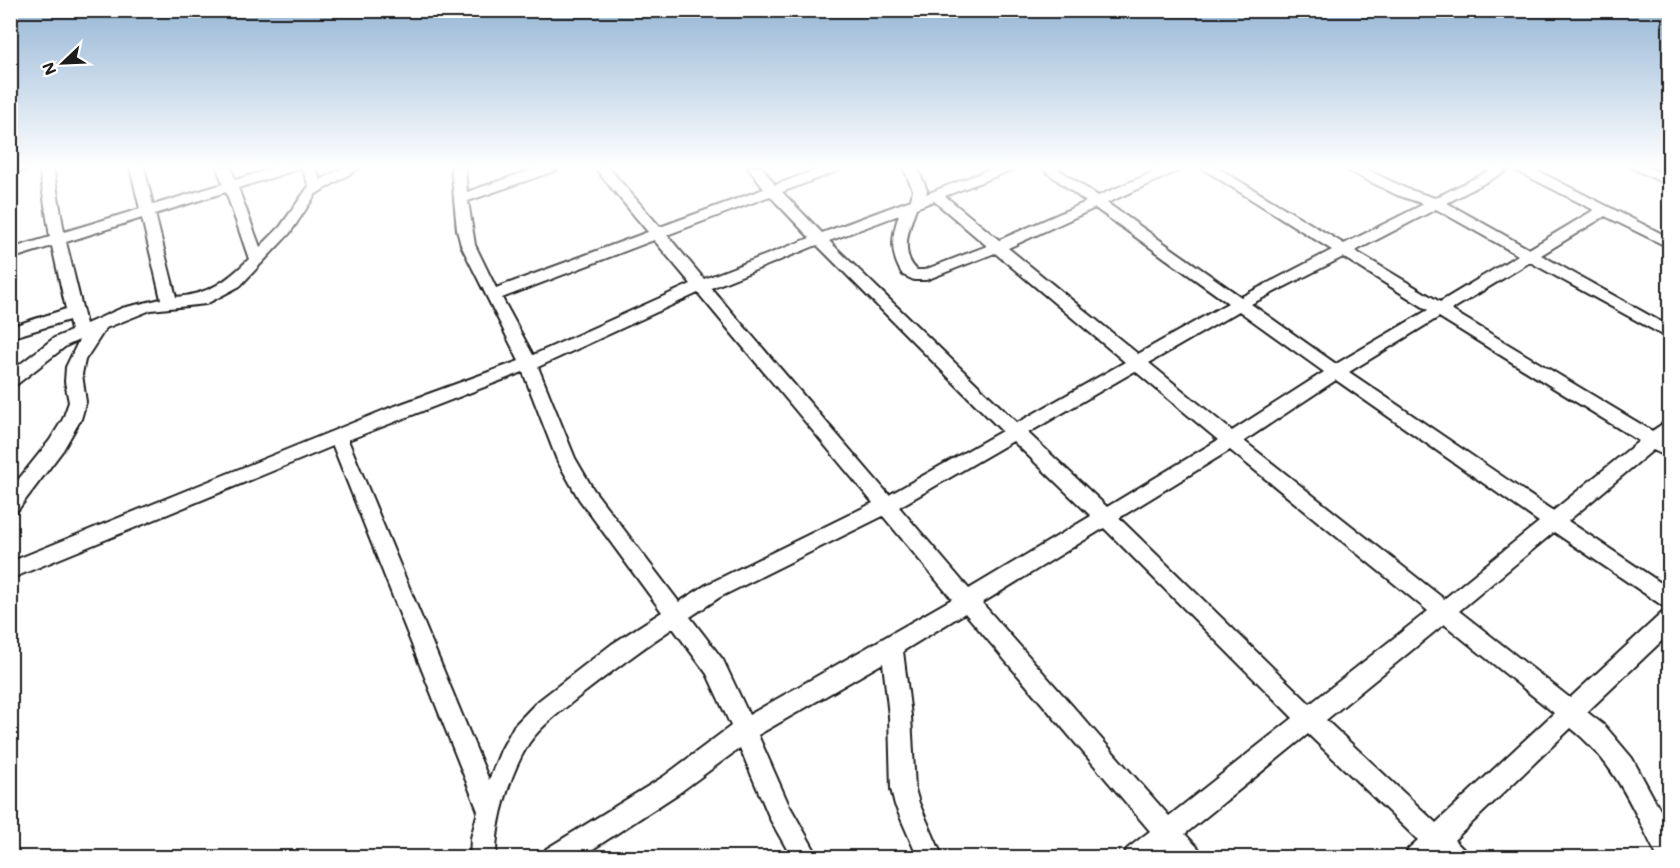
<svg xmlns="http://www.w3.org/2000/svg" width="1680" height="868" font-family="Mali,sans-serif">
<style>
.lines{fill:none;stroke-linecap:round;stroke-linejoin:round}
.minor-casing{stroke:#1c1c1c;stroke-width:4}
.minor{fill:#fff;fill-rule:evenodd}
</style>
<rect width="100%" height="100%" fill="#fff"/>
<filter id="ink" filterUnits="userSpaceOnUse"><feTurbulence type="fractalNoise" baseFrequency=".0167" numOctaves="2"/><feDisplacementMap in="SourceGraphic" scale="12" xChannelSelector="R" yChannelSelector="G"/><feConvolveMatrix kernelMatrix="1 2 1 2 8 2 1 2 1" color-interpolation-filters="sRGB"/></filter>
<g filter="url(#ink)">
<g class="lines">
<defs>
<g id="minor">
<path d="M10,167H30L28,170L10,174Z"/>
<path d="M39,167H53L64,232L140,209L130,167H144L153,205L223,184L217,167H231L235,180L278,167H298L296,170L238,188L260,247L280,227L309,186L301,167H315L320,180L345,167H361L316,194L290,233L240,286L206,304L151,310L106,328L85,360L82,374L86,402L81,419L63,450L17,511L10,514V490L50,440L63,419L69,402L65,382L66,367L79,340L66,346L16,385L10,387V372L54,338L71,331L69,320L10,338V327L66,309L52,246L10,259V249L50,237ZM226,192L249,259C227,281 209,294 176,297L155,214ZM142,218L161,299L122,308L86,324L66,242Z"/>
<path d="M451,167H465L467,192L540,167H559L557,170L468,201L475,245L496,288L648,232L594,167H608L660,227L764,189L748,167H762L775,185L823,167H842L840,170L782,192L822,233L911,200L913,190L903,167H917L927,190L926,194L996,167H1014L1012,170L945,196L999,240L1086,202L1040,167H1055L1098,196L1165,167H1182L1180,170L1107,203L1241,297L1332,250L1200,167H1216L1344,244L1424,204L1397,195L1347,170L1345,167H1362L1407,189L1435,198L1497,167H1530L1670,238V248L1605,216L1541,255L1670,327V339L1530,262L1451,310L1652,431L1670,419V436L1666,440L1670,442V458L1653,450L1568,521L1670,589V633L1587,712L1605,726L1632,758L1670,828V858H1658C1632,807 1616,764 1571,728L1454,840L1463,849L1466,858H1405L1408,849L1418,840L1308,734L1185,834L1199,849L1202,858H1173L1166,849L1156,858H1124L1127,849L1150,831L965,613L903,651L911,716L915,789L919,803L943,858H918L895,805L891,789L889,716L883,663L758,735L788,803L819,858H792L771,821L740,748L679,793L579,858H543L546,849L663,777L731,726L707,674L673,628C640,650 608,674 576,699C560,712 541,726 529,743C510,773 495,823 496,858H470L471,838L478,811L333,446L10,579V562L387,409L519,361L461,245L457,230ZM1514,167L1515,170L1594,210L1529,249L1447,203ZM770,196L810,238L704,279L667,235ZM934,201L987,246L924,270H917C899,254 909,227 916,208ZM1095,208L1228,303L1138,354L1008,248ZM1436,209L1518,255L1440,302L1355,251ZM899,215C891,237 890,255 903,275L914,280H926L995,253L1125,362L1017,423L829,241ZM654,240L691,284L533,355L502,298ZM817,245L1002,431L889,495L711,288ZM1343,257L1428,310L1336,364L1251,304ZM698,293L873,503L706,585L679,602L593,489L575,458L538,367ZM1239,311L1324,372L1232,431L1149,363ZM1439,317L1639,441L1553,511L1349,372ZM1135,371L1218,440L1107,507L1028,433ZM523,372L557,460L579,499L662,612L612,644L537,702L514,726L501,750L489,780L348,440ZM1336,380L1539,522L1444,599L1244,441ZM1013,441L1091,516L969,589L899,507ZM1230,450L1428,611L1310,704L1119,518ZM883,516L952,599L749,715L723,660L690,617L720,597ZM1104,528L1293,718L1169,816L982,603ZM1554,532L1669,610L1663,612L1570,698L1459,611ZM1444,624L1554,713L1436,823L1326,720Z"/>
<path d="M1630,167H1647L1670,177V186Z"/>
</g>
</defs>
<use href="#minor" class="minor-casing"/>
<use href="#minor" class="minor"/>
</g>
</g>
<linearGradient id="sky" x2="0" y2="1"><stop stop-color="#95b6d5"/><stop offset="0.58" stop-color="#fff"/><stop offset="1" stop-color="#fff" stop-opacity="0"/></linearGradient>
<rect width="1680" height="288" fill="url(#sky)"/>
<rect width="1680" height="868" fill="none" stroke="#fff" stroke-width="36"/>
<rect x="18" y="18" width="1644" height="832" fill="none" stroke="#1c1c1c" stroke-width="2" filter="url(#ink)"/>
<g transform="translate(63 63) rotate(247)" stroke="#ffffff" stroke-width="4.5" paint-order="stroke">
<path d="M0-4.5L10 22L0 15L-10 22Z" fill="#1c1c1c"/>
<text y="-9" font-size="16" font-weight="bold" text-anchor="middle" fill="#1c1c1c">N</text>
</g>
</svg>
